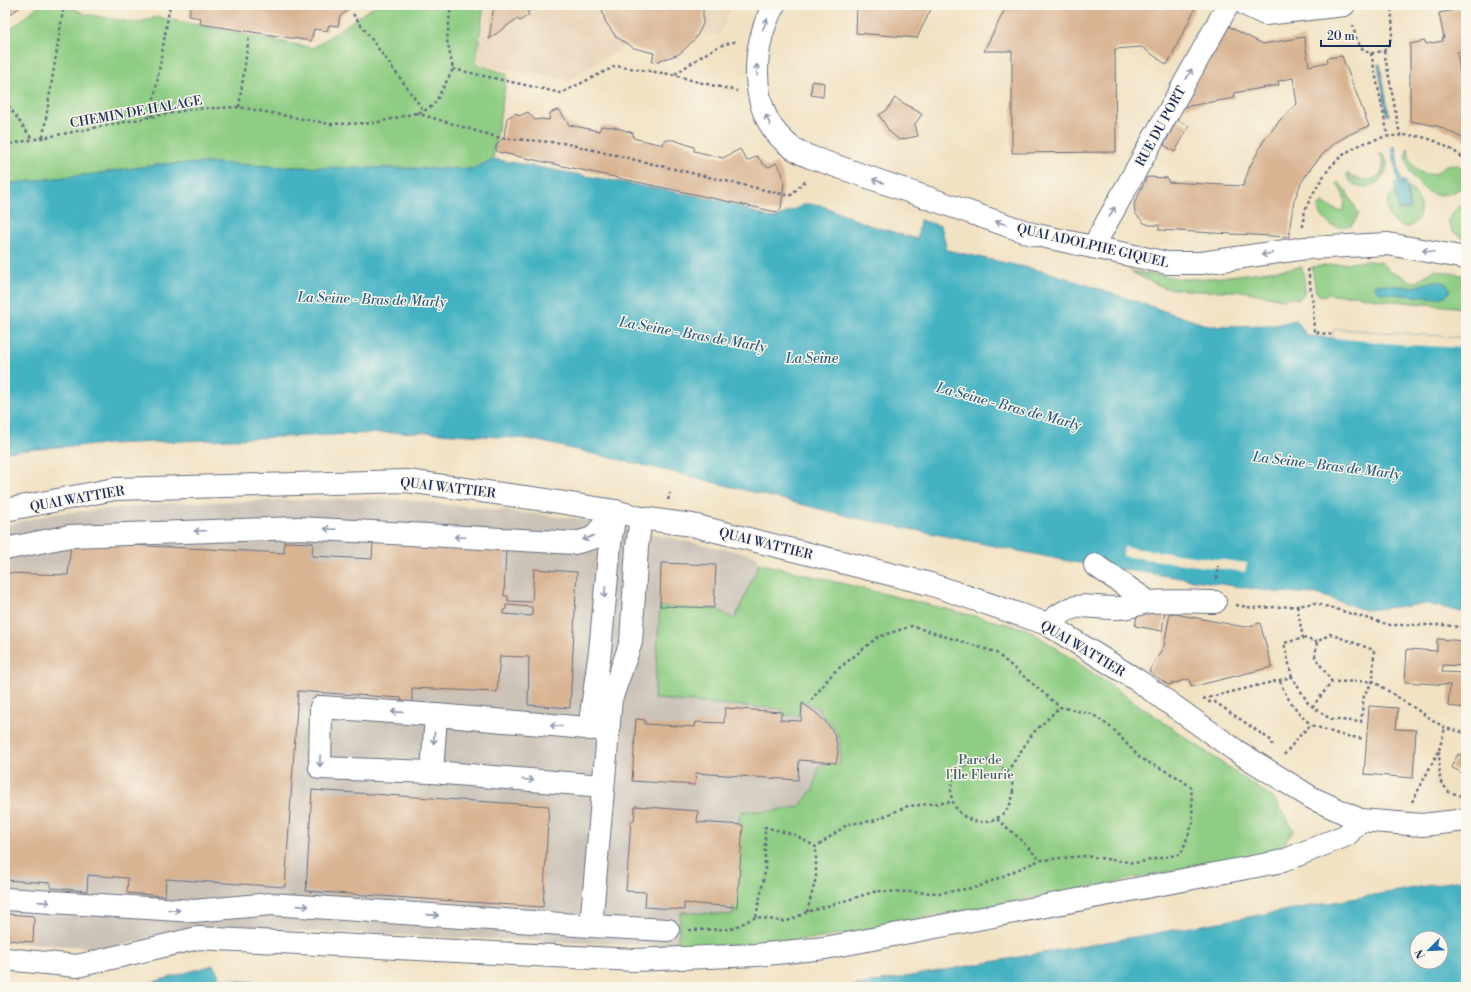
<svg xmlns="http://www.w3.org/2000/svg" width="1471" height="992" font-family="'Libre Bodoni',serif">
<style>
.built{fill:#e8d4b8}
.industrial{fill:#cbc2b8}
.green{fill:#8fcd84;stroke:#557e71}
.water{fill:#45b2c2;stroke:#307090;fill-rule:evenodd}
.pier{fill:#f1e2c3}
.building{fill:#d8b493;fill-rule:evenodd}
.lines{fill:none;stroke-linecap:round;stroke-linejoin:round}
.minor-casing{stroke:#666e81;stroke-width:24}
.path{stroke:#666e81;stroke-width:2.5;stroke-dasharray:3 3;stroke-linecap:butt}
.minor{stroke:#fff;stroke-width:22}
.oneway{stroke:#8d97ae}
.labels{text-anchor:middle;stroke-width:3;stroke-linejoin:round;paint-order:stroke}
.street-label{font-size:13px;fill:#1b2f5e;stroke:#fbf7ec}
.park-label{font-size:13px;fill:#3e5e69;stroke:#fbf7ec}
.water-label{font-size:14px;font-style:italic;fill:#2a5d81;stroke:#fbf7ec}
</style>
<rect width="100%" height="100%" fill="#fbf7ec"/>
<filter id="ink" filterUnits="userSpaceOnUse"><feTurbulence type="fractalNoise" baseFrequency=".025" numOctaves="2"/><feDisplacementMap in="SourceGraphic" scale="8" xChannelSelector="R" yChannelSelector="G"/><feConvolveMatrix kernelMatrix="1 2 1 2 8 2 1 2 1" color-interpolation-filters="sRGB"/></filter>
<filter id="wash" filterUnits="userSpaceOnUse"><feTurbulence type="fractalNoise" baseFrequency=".012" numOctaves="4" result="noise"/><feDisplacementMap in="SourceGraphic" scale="16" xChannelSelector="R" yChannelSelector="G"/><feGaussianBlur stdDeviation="0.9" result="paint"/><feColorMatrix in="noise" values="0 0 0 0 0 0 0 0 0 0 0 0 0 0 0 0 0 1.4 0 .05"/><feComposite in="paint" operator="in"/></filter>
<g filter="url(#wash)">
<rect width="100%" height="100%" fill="#f1e2c3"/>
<path class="built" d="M487,5H734L718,36L700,32L691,45L677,55L660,60V61L652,62L654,53L643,52L627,45L569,80L484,65L478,62Z"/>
<path class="industrial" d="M386,498L581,519L757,556L759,563L735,619L714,608L783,709L798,716L801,700L817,708L835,729L840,741V752L839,764L819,765L814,788L799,807L771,811H742L739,817L733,915L681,912L677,947L210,927L105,948L5,942V525L53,514L172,503Z"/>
<g class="green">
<path d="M39,5H66L85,14L136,23L157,17L313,48L376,5H484L476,64L507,74L493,159L473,169L283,167L216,163L163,164L93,174L5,184V34Z"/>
<path d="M1408,148C1409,164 1418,177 1435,174C1439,172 1442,166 1447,165C1456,162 1466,167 1466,177C1466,181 1466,183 1463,186C1456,193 1441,197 1432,194C1418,188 1400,163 1408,148Z"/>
<path d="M1380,153C1404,168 1361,208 1346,174L1347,173C1364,188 1393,178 1380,153Z"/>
<path d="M1338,182L1346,191L1359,214L1352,225C1348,225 1344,227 1339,227C1329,227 1321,217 1318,208L1320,205L1323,203L1338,211L1343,210C1347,200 1343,191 1336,184Z"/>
<path d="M1407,187C1432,199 1418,238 1397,224C1393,222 1389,217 1388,212C1386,203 1388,196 1395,190L1398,211L1411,209Z"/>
<path d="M1466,201V240L1453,232L1448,223C1450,214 1458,206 1466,201Z"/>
<path d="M1367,261L1381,262L1391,272L1401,275L1402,277H1404L1412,282L1419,281V279L1435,270L1466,276V308L1383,300L1353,295H1332L1330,293C1326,297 1320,297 1316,292L1312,267Z"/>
<path d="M1302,267C1303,277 1310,295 1297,299L1290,297L1283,299L1242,291H1196L1165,288L1143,278L1130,271L1183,279H1205Z"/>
<path d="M759,563L1027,629L1077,662L1274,799L1294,830L1279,851L821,938L734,945L677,947L681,912L733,915L739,817L742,811H771L799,807L814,788L819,765L839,764L840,752V741L835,729L817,708L801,700L798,716L783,715V709L654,699L660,606L714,608L735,619Z"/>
</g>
<g class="water">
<path d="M1378,64H1380L1389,115H1387Z"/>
<path d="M1395,146L1402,187H1403L1402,181H1405L1410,208L1399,210L1394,183L1398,182L1399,188L1392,147Z"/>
<path d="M493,159L719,200L773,219L806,204L820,205L869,225L917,239L920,220L941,226L947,250L1051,273L1209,326L1275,325L1296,320L1307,336L1333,338L1334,329L1466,338V613L1427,604L1365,610L1317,594L1275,592L1073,562L856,518L673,472L529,439L424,432L381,433L109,444L58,447L5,452V184L93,174L163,164L216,163L283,167L473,169Z"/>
<path d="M1434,281L1442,282L1447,284C1453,294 1446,297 1436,298L1381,293L1377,291L1374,287L1375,284L1413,287Z"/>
<path d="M1466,879V987H848ZM1417,938H1441V962H1417Z"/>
<path d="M213,965L221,979L321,987H136Z"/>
</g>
<g class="pier">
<path d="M1334,329L1466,338V348L1408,345L1333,338Z"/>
<path d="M1124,547L1247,563L1245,572L1123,556Z"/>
</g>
<g id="blocks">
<g class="building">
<path d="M5,5H23L5,18Z"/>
<path d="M191,5H355L340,16L338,26L329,25L327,31L314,29L311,41L200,24L201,18L189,16Z"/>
<path d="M494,5H537L527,13L529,15L520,21L518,18L489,39Z"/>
<path d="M601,5H703V24L696,38L683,51L677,55L660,60V61L652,62L654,53L634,48L616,37L605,21Z"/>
<path d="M857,5H933L917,38L856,33Z"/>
<path d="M1007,5H1187L1195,9L1167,65L1142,47L1115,49L1116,152L1012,153V51H984Z"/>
<path d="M1466,8V51L1457,52L1461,79L1466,81V140L1438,126L1410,121V44L1425,41L1426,44L1443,41L1442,38H1444L1439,13Z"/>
<path d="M1226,25L1263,44L1304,37L1309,66L1328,62L1327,58L1342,56L1369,126L1350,134L1335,143L1322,155L1311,168L1301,183L1294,201L1291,218L1289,237L1159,230V225H1150L1144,223L1135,213L1134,204L1147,177L1168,178V182L1243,186L1250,166L1263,142L1280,120L1297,104L1293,78L1278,81L1279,85L1234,93L1235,98L1183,107Z"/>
<path d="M812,81L824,83L823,97L811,95Z"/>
<path d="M895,98L922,114L915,124L918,136L899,140L889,131L879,115L887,110Z"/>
<path d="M557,110L560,111L569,125L599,131L601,126L614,127L633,133V138L663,145L664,140H674L694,147V151L723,158L740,149L747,161L757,156L764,165L769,167L776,163L782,172L784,183L781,208L778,212L772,211L498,152L496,150V145L504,137L507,118L516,113L519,116L528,112L535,120L541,119L549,120L550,113Z"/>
<path d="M1177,120L1189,126L1175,152L1164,145Z"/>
<path d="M71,542L284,553V542L313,543L312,556L372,559L373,542L506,550L504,596H508V601L532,602L534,569L577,572L570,708L528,705L529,657L500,656L497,692L412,688V702L409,704L403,702L401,698L298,691L285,887L166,879L165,896L127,893L128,878L88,875L87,891L51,888V883L5,880V573L68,575ZM506,605L532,607V616L503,614V610H506Z"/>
<path d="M661,563L716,565L714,608L660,606Z"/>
<path d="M1139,606L1165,611L1162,631L1135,626Z"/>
<path d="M1170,613L1245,627L1260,623L1272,667L1191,687L1189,679L1168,685L1149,671L1164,646Z"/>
<path d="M1437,639L1466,641V666L1443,665L1442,672L1466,673V708L1448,706L1450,685L1405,682L1407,649L1437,651Z"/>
<path d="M802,703L815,712L825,721L833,732L837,744L838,753L836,763L799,760L798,780L696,773L695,785L632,781L636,719L645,720V724L695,727L696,722L724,723L725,708L782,712L780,720L801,721Z"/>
<path d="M1369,706L1398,708L1396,729L1416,730L1413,778L1364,774Z"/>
<path d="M1458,754L1466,758V771L1464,774L1451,767Z"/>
<path d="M312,790L549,806L543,907L306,891Z"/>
<path d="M635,806L698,811L697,822L743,825L737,907L684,903V910L645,907L646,892L626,891L631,821H634Z"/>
<path d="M5,914L34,916L33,942L5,940Z"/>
</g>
</g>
</g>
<g filter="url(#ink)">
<use href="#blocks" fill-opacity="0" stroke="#666e81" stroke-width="1"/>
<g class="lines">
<defs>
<g id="minor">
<path d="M774,5C752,43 748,106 782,139C790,148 800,153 810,157L1032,234L1167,263H1201L1306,248L1388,244L1466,258"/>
<path d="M1246,5L1265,14L1344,5"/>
<path d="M1093,247L1228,5"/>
<path d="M5,510L115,489L407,481L546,500L615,511L641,518L692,525L930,584L1047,624L1140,682L1235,750L1312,798L1360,820L1422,825L1466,820"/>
<path d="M5,549L70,536L299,528L575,543L593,538L615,511"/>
<path d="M1095,565L1149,602"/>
<path d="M1047,624C1079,597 1084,609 1119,608C1129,608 1139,603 1150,602C1171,600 1193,602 1215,602"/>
<path d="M589,729L600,651L610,544L615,512"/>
<path d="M432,772L320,768L321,707L436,715"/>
<path d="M603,786L432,772L436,715L609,730"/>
<path d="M5,899L194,911L271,904L591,926L611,699L631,642L637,547L641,518"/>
<path d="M591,926L668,930"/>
<path d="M5,959L77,966L198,938L634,960L756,955L825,948L1283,861L1347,835L1360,820"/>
</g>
</defs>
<use href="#minor" class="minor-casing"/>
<g class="path">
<path d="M353,14L424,111"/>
<path d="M1353,25C1355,35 1358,51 1371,53C1375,53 1380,51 1384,51C1396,36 1392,23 1391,5"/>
<path d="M1384,51L1400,135"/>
<path d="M1371,53L1388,136"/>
<path d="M453,69L561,93L616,66L675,75L694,81L737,91"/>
<path d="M675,74L702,56L719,46L737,41"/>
<path d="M5,101L32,139"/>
<path d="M239,107L249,36"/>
<path d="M416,113L500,138L563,143L790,196L807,179"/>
<path d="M151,117L170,5"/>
<path d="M43,137L64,5"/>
<path d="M5,145L192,109L239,107L330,124L375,123L424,111L434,105L453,69L447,40L451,5"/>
<path d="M1303,227C1302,213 1310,198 1317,187C1322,178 1328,169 1335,162C1359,138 1403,128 1435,141C1446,146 1456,152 1466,160"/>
<path d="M1308,269L1313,304L1314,332L1334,335"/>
<path d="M668,500L670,493"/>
<path d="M1217,579L1218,566"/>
<path d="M1236,605L1253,608L1297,606L1315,603L1390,625H1444L1466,628"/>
<path d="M1303,638L1317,642"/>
<path d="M1292,677L1284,643L1303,638L1297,606"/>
<path d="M1280,681C1286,699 1298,712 1311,725"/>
<path d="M1203,699L1292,677L1308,703L1330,719L1361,722L1364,695L1373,681L1374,650L1330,634L1317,642L1315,657L1332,682"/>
<path d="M1208,702H1215L1272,741V745"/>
<path d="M1312,707L1332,682L1373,681L1445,728L1466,733"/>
<path d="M1439,750L1445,728"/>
<path d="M1284,755L1302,733L1311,725L1341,735L1364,739"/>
<circle cx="982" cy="791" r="31"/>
<path d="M1007,772L1033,733L1060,707"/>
<path d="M1412,802L1439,750L1440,781L1449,792L1462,796"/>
<path d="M997,819L1018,837L1040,860"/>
<path d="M807,912L816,878V847"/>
<path d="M756,917L765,872V827L795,835L816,847L848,824L873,821L908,806L952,802"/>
<path d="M689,930L731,929L756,917L786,922L807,912L877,891L940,893L978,887L1040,860L1085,856L1135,863L1181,854L1193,823L1191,787L1179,778L1140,758L1113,729L1092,714L1060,707L995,652L912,626L878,637L833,673L809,703"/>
</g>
<use href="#minor" class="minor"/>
</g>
<defs><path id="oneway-shaft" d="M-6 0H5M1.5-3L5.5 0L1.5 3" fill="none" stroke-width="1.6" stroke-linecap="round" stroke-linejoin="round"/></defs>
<g class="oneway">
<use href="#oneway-shaft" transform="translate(765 24) rotate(-67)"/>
<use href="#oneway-shaft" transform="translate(757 70) rotate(-93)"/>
<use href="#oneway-shaft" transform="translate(1189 74) rotate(-61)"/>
<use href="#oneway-shaft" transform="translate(768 120) rotate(-114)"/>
<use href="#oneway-shaft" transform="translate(878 181) rotate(-161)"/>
<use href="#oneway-shaft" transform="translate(1112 212) rotate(-61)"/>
<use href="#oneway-shaft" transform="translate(1001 223) rotate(-161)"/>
<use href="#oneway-shaft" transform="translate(1428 251) rotate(-170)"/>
<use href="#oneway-shaft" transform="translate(1267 254) rotate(172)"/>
<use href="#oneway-shaft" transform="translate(330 529) rotate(-177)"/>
<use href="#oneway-shaft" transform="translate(200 531) rotate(178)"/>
<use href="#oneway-shaft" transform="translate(460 537) rotate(-177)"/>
<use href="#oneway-shaft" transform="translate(588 538) rotate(156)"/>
<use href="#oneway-shaft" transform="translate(605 592) rotate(95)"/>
<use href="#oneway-shaft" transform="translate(397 712) rotate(-176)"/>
<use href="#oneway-shaft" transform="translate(556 726) rotate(-175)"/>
<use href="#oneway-shaft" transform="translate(434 738) rotate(94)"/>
<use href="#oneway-shaft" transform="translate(320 761) rotate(91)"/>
<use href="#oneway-shaft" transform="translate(528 780) rotate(5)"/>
<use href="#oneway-shaft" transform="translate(44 902) rotate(4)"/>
<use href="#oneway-shaft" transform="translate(303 906) rotate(4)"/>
<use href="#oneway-shaft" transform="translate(174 910) rotate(4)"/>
<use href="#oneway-shaft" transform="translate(433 915) rotate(4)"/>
</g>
</g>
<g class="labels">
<g class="street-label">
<text transform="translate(136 111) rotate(-10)" y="5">CHEMIN DE HALAGE</text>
<text transform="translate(1160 126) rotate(-61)" y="5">RUE DU PORT</text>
<text transform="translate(1093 245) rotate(13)" y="5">QUAI ADOLPHE GIQUEL</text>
<text transform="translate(448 487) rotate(7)" y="5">QUAI WATTIER</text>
<text transform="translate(77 498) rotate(-10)" y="5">QUAI WATTIER</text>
<text transform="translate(766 543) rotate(14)" y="5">QUAI WATTIER</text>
<text transform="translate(1083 648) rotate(31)" y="5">QUAI WATTIER</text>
</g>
<g class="park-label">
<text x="980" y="764">Parc de<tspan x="980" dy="15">l'Île Fleurie</tspan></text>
</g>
<g class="water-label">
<text transform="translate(372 299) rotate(2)" y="5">La Seine - Bras de Marly</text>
<text transform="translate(693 334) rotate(10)" y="5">La Seine - Bras de Marly</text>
<text x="812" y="363">La Seine</text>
<text transform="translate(1009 406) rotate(15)" y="5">La Seine - Bras de Marly</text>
<text transform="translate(1327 465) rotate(7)" y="5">La Seine - Bras de Marly</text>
</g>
</g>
<rect width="1471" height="992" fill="none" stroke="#fbf7ec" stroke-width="20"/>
<g transform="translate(1429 950) rotate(246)"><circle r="19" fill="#fbf7ec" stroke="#a1a7b3"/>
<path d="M0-3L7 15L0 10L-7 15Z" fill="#1f6fb2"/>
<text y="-6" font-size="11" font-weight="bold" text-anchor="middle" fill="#1b2f5e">N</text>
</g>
<path d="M1321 40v6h69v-6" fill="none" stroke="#1b2f5e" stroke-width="2"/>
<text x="1327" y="40" font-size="12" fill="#1b2f5e" stroke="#fbf7ec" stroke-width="3" paint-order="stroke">20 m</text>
</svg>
